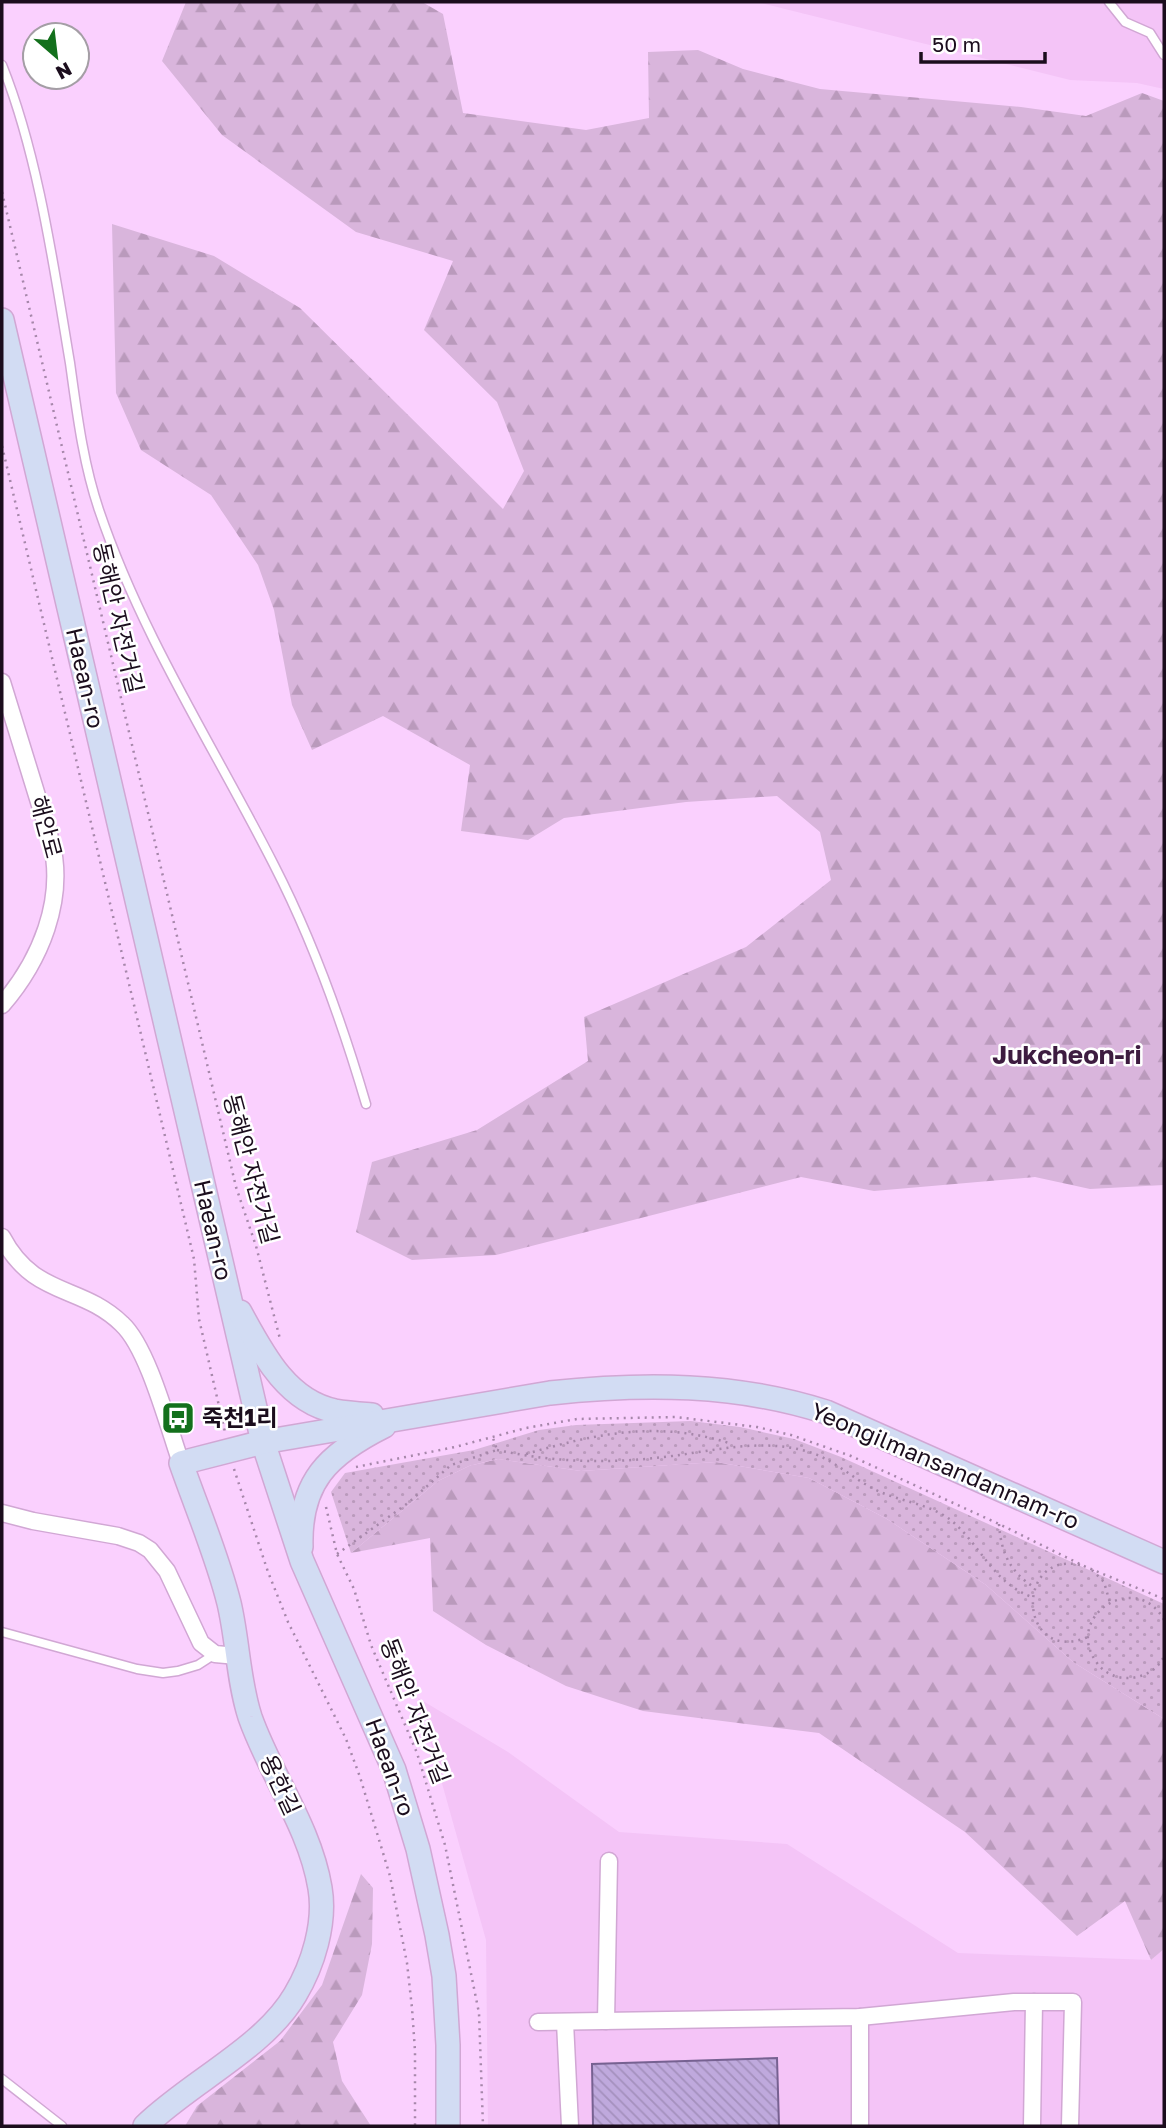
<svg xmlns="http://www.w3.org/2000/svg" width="1166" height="2128" font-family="'Golos Text','Noto Sans KR',sans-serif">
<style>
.built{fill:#f4c4f7}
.forest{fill:url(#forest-firs)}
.park{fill:url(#park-dots)}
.building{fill:url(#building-back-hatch);stroke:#766191;stroke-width:2}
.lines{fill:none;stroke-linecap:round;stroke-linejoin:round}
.lane-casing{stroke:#d1a7d4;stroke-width:11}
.street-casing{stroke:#d1a7d4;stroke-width:19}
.secondary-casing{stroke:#d1a7d4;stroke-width:26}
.path{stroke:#a687aa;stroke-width:2.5;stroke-dasharray:2 5;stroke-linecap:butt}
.lane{stroke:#fff;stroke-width:8}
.street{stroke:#fff;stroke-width:16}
.secondary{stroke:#d2dcf3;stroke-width:23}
.labels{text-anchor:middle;stroke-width:5;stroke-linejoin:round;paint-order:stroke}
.street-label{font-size:23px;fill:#1b0d1d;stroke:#fff}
.poi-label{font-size:23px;font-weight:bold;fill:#1b0d1d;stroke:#fff;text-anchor:start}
.quarter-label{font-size:26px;font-weight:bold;fill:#3d1c40;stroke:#fff}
</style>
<defs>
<pattern id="forest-firs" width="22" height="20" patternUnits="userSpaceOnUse" patternTransform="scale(1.75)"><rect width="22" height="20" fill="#d9b5dc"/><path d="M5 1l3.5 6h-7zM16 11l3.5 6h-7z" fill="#ba9abc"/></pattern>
<pattern id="park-dots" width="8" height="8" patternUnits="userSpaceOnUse" patternTransform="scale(1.75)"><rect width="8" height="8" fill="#d9b5dc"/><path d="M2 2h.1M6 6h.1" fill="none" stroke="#ba9abc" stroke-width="1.8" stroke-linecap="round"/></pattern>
<pattern id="building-back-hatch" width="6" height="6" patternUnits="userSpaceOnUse" patternTransform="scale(1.75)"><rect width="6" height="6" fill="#bfa9dd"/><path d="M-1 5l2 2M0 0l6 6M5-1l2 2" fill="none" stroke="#a490bd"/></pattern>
</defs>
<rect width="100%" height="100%" fill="#fad0fe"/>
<g class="built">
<path d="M757,2H1164V89L1137,83L1070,80Z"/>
<path d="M418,1698L508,1752L619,1832L787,1844L958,1953L1151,1960L1164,1949V2126H488L486,1940Z"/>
</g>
<g class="forest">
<path d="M186,2H422L443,14L463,113L586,130L649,118L648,52L698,50L743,69L820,89L1021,107L1086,116L1142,93L1164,101V1185L1090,1189L1035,1177L874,1191L801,1177L496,1255L412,1260L356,1232L372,1162L477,1130L588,1061L584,1017L746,947L831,880L820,832L777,796L686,802L564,818L528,840L461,831L470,765L383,716L312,750L292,705L274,610L258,565L211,495L141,450L116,393L112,224L214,256L300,308L503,509L524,471L497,402L424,330L453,261L356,232L222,135L162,61Z"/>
<path d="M498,1459L581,1471L716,1462L809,1478L887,1519L986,1585L1073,1662L1164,1719V1949L1151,1960L1125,1901L1077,1936L965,1832L819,1733L643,1711L566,1686L486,1645L433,1611L430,1538L351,1553L438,1481L469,1466Z"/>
<path d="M361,1874L373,1888L372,1944L362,1995L333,2042L342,2081L371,2126H185L197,2106L280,2041L322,1985Z"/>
</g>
<path class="park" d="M691,1421L740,1427L794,1439L841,1457L1164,1604V1719L1073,1662L986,1585L887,1519L809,1478L716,1462L581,1471L497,1459L469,1466L438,1481L351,1553L331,1492L345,1473L474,1450L539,1430L576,1425Z"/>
<path class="building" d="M777,2058L779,2126H593L592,2064Z"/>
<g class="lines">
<defs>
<g id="lane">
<path d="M1109,2L1125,22L1150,33L1164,55"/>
<path d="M2,65C38,154 54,268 70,363C77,413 83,463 99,510C142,637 214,747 274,865C313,941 342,1022 366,1104"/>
<path d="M2,1632L137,1669L163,1673L178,1671L198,1665L215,1654"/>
<path d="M2,2079L62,2126"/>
</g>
<g id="street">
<path d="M2,682L51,841C66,900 40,961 2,1005"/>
<path d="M2,1237C34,1298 81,1284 122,1324C148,1348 168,1426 181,1463"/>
<path d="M2,1513L33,1521L118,1536L139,1543L150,1550L167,1571L201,1643L215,1654L237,1656"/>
<path d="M860,2017V2126"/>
<path d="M606,2021L609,1861"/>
<path d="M538,2022L860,2017L1014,2002H1073L1070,2126"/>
<path d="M565,2022L570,2126"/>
<path d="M1032,2126L1034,2002"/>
</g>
<g id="secondary">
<path d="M2,320L263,1442L302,1561L394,1770L418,1849L437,1935L444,1976L448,2045V2126"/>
<path d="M240,1312C262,1352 286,1401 335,1411C347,1413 360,1414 372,1415"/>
<path d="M301,1547C299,1482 328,1454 384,1426"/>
<path d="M145,2126C190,2082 264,2048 295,1995C313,1965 326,1923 320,1888C310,1827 270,1774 250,1717C238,1680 238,1641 229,1603C217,1555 197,1509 181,1463L263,1442L550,1393C643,1383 736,1383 826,1412L1164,1562"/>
</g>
</defs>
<use href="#lane" class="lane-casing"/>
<use href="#street" class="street-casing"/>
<use href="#secondary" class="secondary-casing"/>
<g class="path">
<path d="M2,192L236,1187L256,1246L280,1339"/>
<path d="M2,446L194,1259L199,1319L225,1432"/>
<path d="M497,1450C558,1463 611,1464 672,1456C717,1450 764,1438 809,1452C833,1459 852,1478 874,1489C899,1502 930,1503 952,1521C982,1547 993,1583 1032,1597"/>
<path d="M526,1454C598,1433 659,1420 732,1444"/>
<path d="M356,1467L455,1447L526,1428L577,1419L676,1417L757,1427L791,1435L851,1456L999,1524L1086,1567L1164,1599"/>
<path d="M234,1469L268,1572L288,1622L346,1739L360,1777L390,1876L407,1963L412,2008L415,2051V2126"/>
<path d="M326,1507L337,1554L354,1589L371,1645L417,1753L445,1845L479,2013L483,2126"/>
<path d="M999,1524C1001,1553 1010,1572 1035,1588"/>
<path d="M337,1554L408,1503L451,1465L497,1450L493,1438"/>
<path d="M1080,1565C1014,1550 1018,1666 1088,1637"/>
<path d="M1092,1570L1104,1582L1110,1603"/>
<path d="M1164,1620C1137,1569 1062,1616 1097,1663C1104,1673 1117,1679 1130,1678C1144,1677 1158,1670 1164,1656"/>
</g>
<use href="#lane" class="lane"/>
<use href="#street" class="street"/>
<use href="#secondary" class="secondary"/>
</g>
<defs>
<symbol id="bus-square" viewBox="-11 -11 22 22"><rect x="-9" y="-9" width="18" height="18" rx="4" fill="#13701c" stroke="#fff"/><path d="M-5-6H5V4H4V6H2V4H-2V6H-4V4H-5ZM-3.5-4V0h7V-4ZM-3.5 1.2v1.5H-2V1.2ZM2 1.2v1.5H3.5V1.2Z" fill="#fff"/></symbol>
</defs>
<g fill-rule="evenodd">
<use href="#bus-square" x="159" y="1399" width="38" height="38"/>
</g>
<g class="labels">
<g class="street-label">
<text transform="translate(118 618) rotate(77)" y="8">동해안 자전거길</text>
<text transform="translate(85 678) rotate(77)" y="8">Haean-ro</text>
<text transform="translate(46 827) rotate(75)" y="8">해안로</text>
<text transform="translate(251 1169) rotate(75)" y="8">동해안 자전거길</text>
<text transform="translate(213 1230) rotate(77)" y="8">Haean-ro</text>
<text transform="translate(945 1466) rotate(23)" y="8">Yeongilmansandannam-ro</text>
<text transform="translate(415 1711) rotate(69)" y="8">동해안 자전거길</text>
<text transform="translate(390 1767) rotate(70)" y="8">Haean-ro</text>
<text transform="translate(280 1785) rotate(65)" y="8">용한길</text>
</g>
<g class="poi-label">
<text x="202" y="1426">죽천1리</text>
</g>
<g class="quarter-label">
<text x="1067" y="1064">Jukcheon-ri</text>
</g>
</g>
<rect width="1166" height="2128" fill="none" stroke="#1b0d1d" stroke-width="7"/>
<g transform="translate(56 56) rotate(152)"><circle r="33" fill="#ffffff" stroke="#a49ea5" stroke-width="2"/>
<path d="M0-5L12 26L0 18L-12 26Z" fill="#13701c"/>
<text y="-10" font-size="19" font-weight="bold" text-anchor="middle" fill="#1b0d1d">N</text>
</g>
<path d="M921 52v10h124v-10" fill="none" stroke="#1b0d1d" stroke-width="3.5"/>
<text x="932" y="52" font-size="21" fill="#1b0d1d" stroke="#ffffff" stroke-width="5" paint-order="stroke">50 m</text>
</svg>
